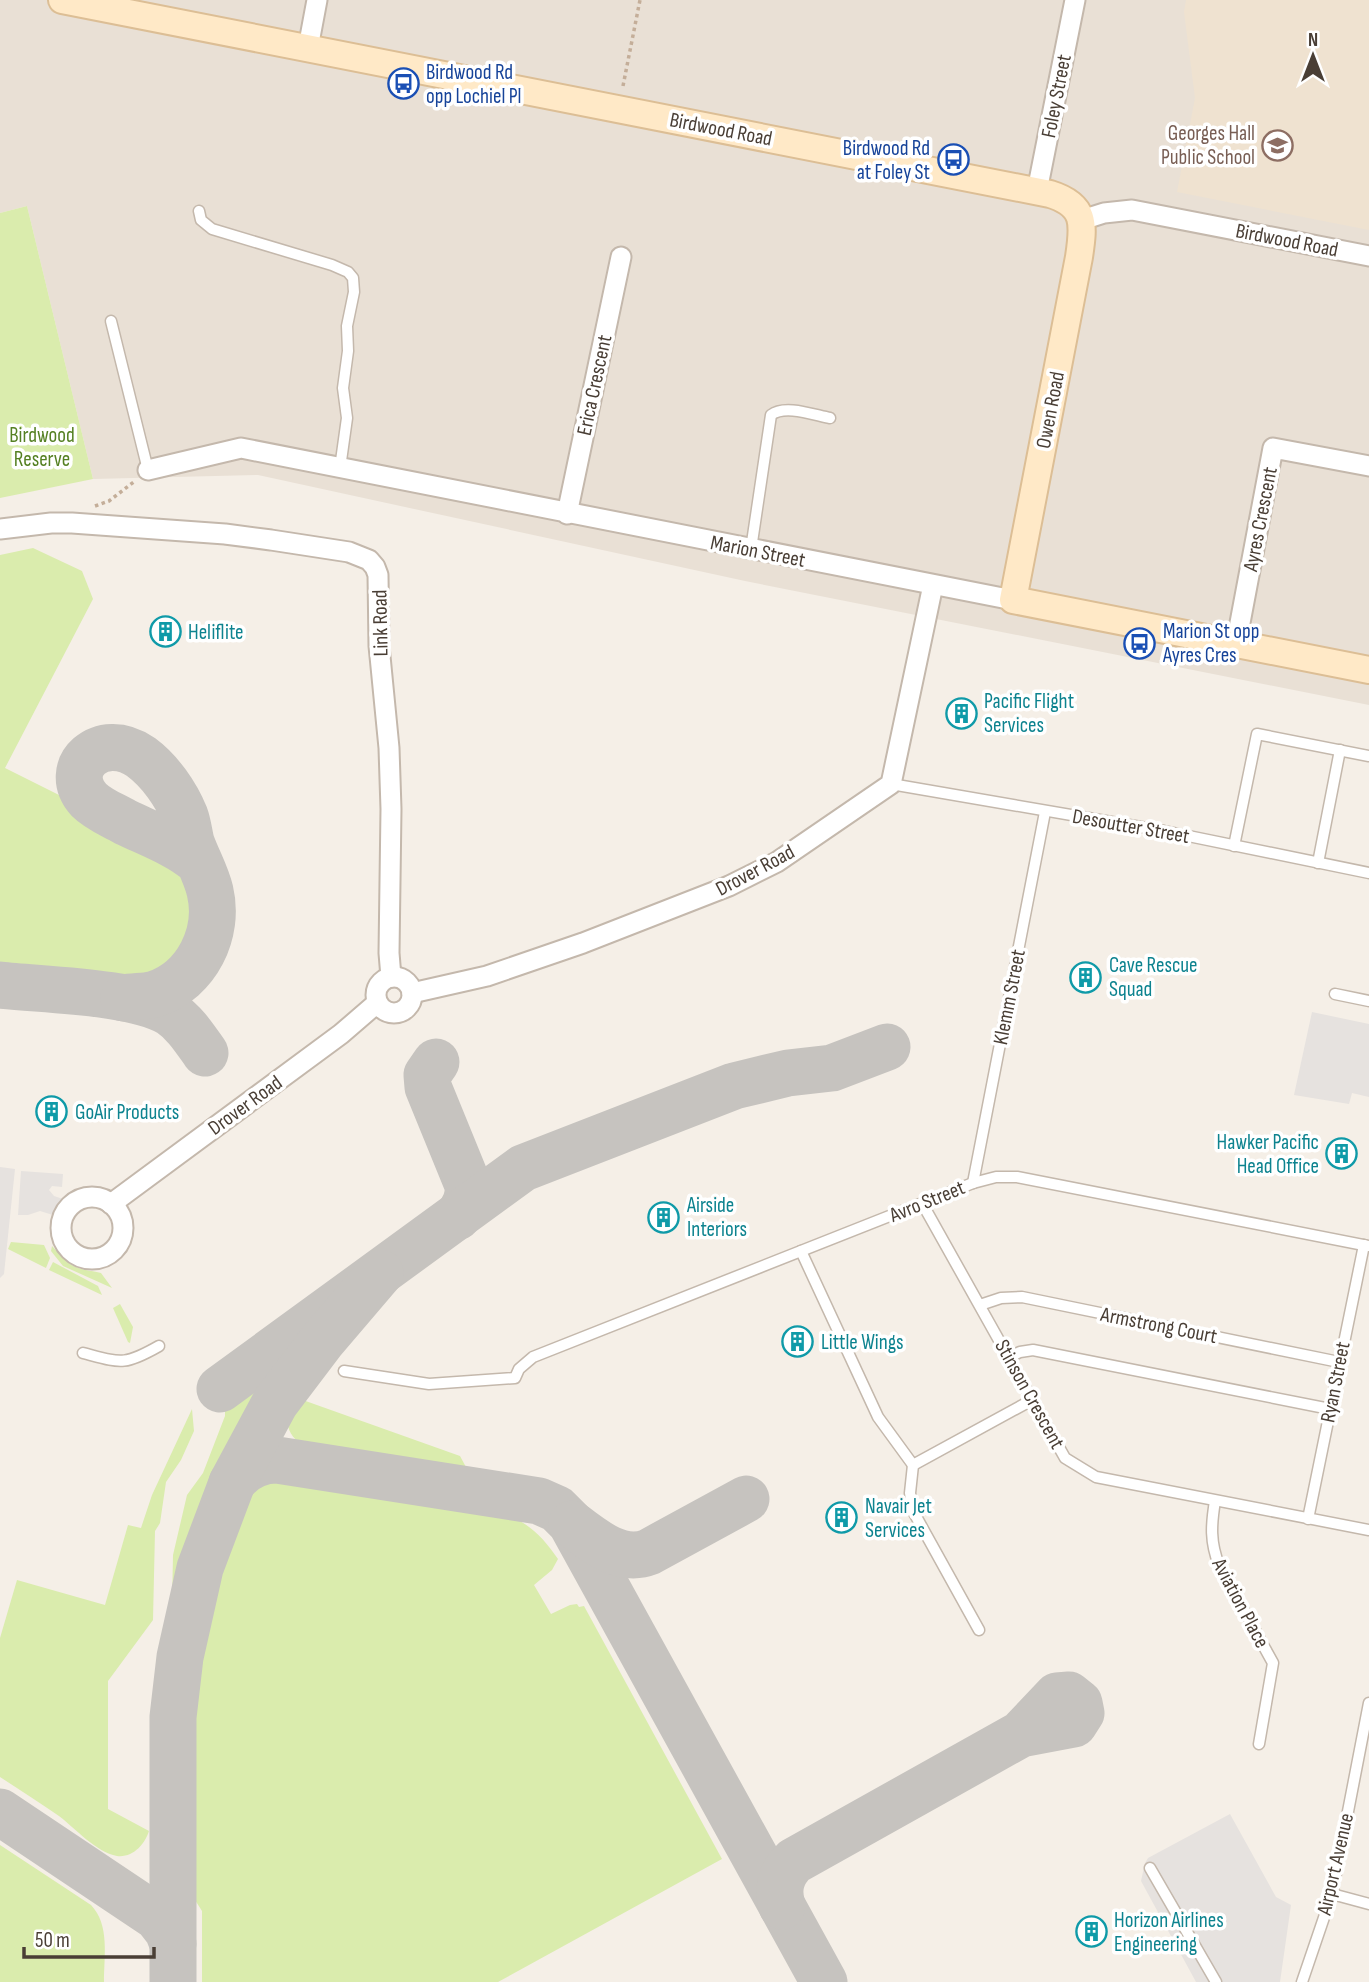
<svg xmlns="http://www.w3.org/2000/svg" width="1369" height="1982" font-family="'Sofia Sans Condensed',sans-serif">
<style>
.residential{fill:#e9e0d5}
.education{fill:#efe2d0}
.green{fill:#daecad}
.parking{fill:#e6e2df}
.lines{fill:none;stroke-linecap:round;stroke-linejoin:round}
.taxiway{stroke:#c6c3bf;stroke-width:47}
.service-casing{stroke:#c4b8ac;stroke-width:13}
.minor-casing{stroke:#c4b8ac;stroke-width:23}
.secondary-casing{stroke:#dcbe95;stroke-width:30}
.path{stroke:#c4ae99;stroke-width:3.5;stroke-dasharray:3.5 3.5;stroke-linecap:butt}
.service{stroke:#fff;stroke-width:10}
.minor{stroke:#fff;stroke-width:19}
.secondary{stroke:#ffe9c7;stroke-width:26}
.labels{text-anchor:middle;stroke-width:7;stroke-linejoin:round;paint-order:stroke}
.transit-label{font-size:21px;fill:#164399;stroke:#fff;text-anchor:start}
.street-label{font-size:21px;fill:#493e35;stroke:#fff}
.education-label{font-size:21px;fill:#785e54;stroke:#fff;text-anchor:end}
.park-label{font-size:21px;fill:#558023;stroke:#fff}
.culture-label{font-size:21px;fill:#0d838f;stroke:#fff;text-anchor:start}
</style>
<rect width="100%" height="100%" fill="#f5efe7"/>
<path class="residential" d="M0,0H1369V705L745,581L258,475L93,479L27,206L0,213Z"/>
<path class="education" d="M1186,0H1369V230L1177,192L1195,98L1184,12Z"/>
<g class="green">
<path d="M27,206L93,479L0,498V213Z"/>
<path d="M33,548L82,571L93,599L5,768L177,854C197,875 206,897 201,927C196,961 169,983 134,985C117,986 98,981 81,979C54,976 27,973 0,970V555Z"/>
<path d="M11,1242L44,1245L50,1258L46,1268L8,1249Z"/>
<path d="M52,1246C73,1269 72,1267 101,1273L112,1288L63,1266L51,1251Z"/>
<path d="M53,1262L98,1286L102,1295L49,1270Z"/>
<path d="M120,1304L133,1327L130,1343L128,1342L113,1308Z"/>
<path d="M258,1381L261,1382L259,1399L232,1447L204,1508L172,1604L173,1555L187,1495L203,1473L225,1416V1409Z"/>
<path d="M300,1399L460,1456L467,1469L463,1471L305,1446C285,1437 280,1411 300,1399Z"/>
<path d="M192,1409L194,1431L181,1460L166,1482L160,1523L155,1531L153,1620L108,1681V1809L149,1831C145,1844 133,1858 117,1856C96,1852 76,1829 59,1816C40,1803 20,1790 0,1777V1638L17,1580L105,1605L128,1525L141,1528L152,1495Z"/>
<path d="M277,1480L508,1516C530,1523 545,1540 558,1559L552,1570L534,1585L551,1614L570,1605L577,1604L579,1607L584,1606L722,1859L498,1982H202V1911L195,1900L196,1761C194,1755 189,1748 188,1742C184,1697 218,1523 248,1491C256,1483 266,1481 277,1480Z"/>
<path d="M0,1845L91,1905C110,1925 104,1956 104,1982H0Z"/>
</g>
<g class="parking">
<path d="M1312,1012L1369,1024V1097L1352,1093L1349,1104L1294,1095Z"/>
<path d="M0,1167L15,1169L4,1274L0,1278Z"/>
<path d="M21,1171L63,1174L62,1187L52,1186L49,1190L54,1196L63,1199L53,1215L40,1211L28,1215H18Z"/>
<path d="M1230,1814L1276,1897L1291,1905L1280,1982H1196L1141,1881L1145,1863L1148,1858Z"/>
</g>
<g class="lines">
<g class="taxiway">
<path d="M0,985C44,990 134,991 170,1013C185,1023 195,1039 205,1053"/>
<path d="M124,998C134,996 146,997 155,994C197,980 220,933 210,891C206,874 197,859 191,842C189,834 188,824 185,816C176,794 160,771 141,757C101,729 60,768 89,800C99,810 113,815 125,822C150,834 178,844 199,862"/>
<path d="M436,1062L427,1075L428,1087L468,1185C469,1198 465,1207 457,1217"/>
<path d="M220,1389L523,1168L734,1086L788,1073L832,1068L887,1047"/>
<path d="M232,1483C243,1468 258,1460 277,1460L539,1501L557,1509L571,1523L824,1982"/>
<path d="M572,1524C594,1541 621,1563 649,1552L746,1499"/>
<path d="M0,1812L157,1917L168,1931L173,1944"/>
<path d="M782,1906C777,1888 781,1874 794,1861L1021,1734L1057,1696L1069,1695L1079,1703L1081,1713L1074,1724L1021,1734"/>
<path d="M173,1982V1717L180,1657L200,1568L232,1483L275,1403L322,1341L380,1273"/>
</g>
<defs>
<g id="service">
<path d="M199,211L201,220L212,229L332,265L348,272L353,278L354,292L347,326L348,351L343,388L347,418L340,468"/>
<path d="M111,321L148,470"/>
<path d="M751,549L771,415C785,404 814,415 830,418"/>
<path d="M891,784L1164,831L1369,873"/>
<path d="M1234,846L1257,734L1369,756"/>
<path d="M1318,863L1340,750"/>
<path d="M1335,994L1369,1001"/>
<path d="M973,1183L1045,812"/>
<path d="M922,1203L1065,1458L1096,1477L1369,1530"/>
<path d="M801,1251L878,1417L913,1465L1032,1400"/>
<path d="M980,1305L1001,1298L1022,1297L1339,1362"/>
<path d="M83,1353C121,1363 124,1366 159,1346"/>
<path d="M1009,1357L1020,1352L1033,1350L1330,1409"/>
<path d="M344,1371L429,1384L515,1378L519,1369L533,1357L973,1183L996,1177H1017L1369,1246"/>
<path d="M913,1465L910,1493L913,1511L979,1630"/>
<path d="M1215,1501C1211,1525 1210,1542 1219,1565L1273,1663L1259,1744"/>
<path d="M1308,1519L1364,1245"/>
<path d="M1150,1868L1216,1982"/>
<path d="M1332,1894L1369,1904"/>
<path d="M1302,1982L1332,1894L1369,1703"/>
</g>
<g id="minor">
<path d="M308,48L317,0"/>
<path d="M1037,191L1075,0"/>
<path d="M1082,220L1104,213L1132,210L1369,256"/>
<path d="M148,470L241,448L1013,600"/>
<path d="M567,514L621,257"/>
<path d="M0,529L51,523H72L225,534L271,540L349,552L369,560L375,567L378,575L379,646L389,748L391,809L389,953L391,977"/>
<path d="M1236,644L1273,448L1369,466"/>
<circle cx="394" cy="995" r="18"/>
<path d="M412,993L487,976L583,943L729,886L777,862L891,784L933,585"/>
<circle cx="92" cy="1228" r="31"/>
<path d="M111,1204L341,1034L377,1003"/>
</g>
<path id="secondary" d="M62,0L1050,194C1086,205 1084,224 1079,257L1013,600L1369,670"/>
</defs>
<use href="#service" class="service-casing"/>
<use href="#minor" class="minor-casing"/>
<use href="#secondary" class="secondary-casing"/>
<g class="path">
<path d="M623,86L640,0"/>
<path d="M95,506L109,501L135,481"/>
</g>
<use href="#service" class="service"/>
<use href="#minor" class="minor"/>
<use href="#secondary" class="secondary"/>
</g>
<defs>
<symbol id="bus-ring" viewBox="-11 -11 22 22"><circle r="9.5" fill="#fff" stroke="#1a4fb4" stroke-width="1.5"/><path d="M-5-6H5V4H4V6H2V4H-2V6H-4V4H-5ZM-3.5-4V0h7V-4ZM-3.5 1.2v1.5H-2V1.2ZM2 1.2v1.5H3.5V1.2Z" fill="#1a4fb4"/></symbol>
<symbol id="school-ring" viewBox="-11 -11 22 22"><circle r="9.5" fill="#fff" stroke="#8d6e63" stroke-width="1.5"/><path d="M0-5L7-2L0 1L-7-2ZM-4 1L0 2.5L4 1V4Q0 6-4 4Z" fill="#8d6e63"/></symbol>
<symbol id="building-ring" viewBox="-11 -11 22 22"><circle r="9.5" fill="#fff" stroke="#0f9aa8" stroke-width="1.5"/><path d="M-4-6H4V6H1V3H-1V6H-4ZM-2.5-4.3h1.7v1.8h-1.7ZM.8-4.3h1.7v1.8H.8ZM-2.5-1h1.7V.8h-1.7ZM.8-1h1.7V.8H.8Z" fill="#0f9aa8"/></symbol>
</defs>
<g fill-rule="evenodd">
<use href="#bus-ring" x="386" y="66" width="35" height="35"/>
<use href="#school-ring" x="1260" y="128" width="35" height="35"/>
<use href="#bus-ring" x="936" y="142" width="35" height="35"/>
<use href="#building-ring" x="148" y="614" width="35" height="35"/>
<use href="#bus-ring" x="1122" y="626" width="35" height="35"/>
<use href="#building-ring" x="944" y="696" width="35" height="35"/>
<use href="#building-ring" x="1068" y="960" width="35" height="35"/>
<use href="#building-ring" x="34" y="1094" width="35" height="35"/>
<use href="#building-ring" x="1324" y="1136" width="35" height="35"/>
<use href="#building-ring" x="646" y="1200" width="35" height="35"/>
<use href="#building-ring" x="780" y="1324" width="35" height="35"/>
<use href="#building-ring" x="824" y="1500" width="35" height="35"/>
<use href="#building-ring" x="1074" y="1914" width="35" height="35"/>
</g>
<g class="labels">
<g class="transit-label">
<text x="426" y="79">Birdwood Rd<tspan x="426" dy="24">opp Lochiel Pl</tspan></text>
<text x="930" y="155" text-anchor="end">Birdwood Rd<tspan x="930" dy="24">at Foley St</tspan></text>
<text x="1163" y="638">Marion St opp<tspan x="1163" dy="24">Ayres Cres</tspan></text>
</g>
<g class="street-label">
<text transform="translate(1056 96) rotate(-79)" y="7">Foley Street</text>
<text transform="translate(721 129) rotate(11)" y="7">Birdwood Road</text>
<text transform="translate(1287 240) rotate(11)" y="7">Birdwood Road</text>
<text transform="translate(594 385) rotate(-78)" y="7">Erica Crescent</text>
<text transform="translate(1050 410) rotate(-79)" y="7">Owen Road</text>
<text transform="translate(1260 519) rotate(-79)" y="7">Ayres Crescent</text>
<text transform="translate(758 551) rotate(11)" y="7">Marion Street</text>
<text transform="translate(380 623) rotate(-91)" y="7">Link Road</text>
<text transform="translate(1131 826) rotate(10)" y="7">Desoutter Street</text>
<text transform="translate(755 870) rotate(-28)" y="7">Drover Road</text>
<text transform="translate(1009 997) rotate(-79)" y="7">Klemm Street</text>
<text transform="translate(245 1105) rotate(-36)" y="7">Drover Road</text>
<text transform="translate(927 1201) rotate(-22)" y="7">Avro Street</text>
<text transform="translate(1159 1325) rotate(11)" y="7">Armstrong Court</text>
<text transform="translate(1335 1382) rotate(-79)" y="7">Ryan Street</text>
<text transform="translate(1030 1394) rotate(61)" y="7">Stinson Crescent</text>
<text transform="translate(1241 1603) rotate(62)" y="7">Aviation Place</text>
<text transform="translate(1335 1864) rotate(-77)" y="7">Airport Avenue</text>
</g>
<g class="education-label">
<text x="1255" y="140">Georges Hall<tspan x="1255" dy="24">Public School</tspan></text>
</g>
<g class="park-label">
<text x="42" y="442">Birdwood<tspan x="42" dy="24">Reserve</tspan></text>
</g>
<g class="culture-label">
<text x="188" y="639">Heliflite</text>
<text x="984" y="708">Pacific Flight<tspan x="984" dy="24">Services</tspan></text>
<text x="1109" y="972">Cave Rescue<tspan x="1109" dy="24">Squad</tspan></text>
<text x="75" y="1119">GoAir Products</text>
<text x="1319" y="1149" text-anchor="end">Hawker Pacific<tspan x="1319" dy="24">Head Office</tspan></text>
<text x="687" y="1212">Airside<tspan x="687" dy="24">Interiors</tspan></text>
<text x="821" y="1349">Little Wings</text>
<text x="865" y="1513">Navair Jet<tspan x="865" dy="24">Services</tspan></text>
<text x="1114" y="1927">Horizon Airlines<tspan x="1114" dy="24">Engineering</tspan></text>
</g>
</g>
<g transform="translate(1313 56)" stroke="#ffffff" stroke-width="5" paint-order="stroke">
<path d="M0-5L12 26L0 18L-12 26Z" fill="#493e35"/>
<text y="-10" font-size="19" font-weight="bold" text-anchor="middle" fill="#493e35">N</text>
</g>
<path d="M24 1947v10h130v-10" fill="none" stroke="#493e35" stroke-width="3.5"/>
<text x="35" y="1947" font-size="21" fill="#493e35" stroke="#ffffff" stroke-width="5" paint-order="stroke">50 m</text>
</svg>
